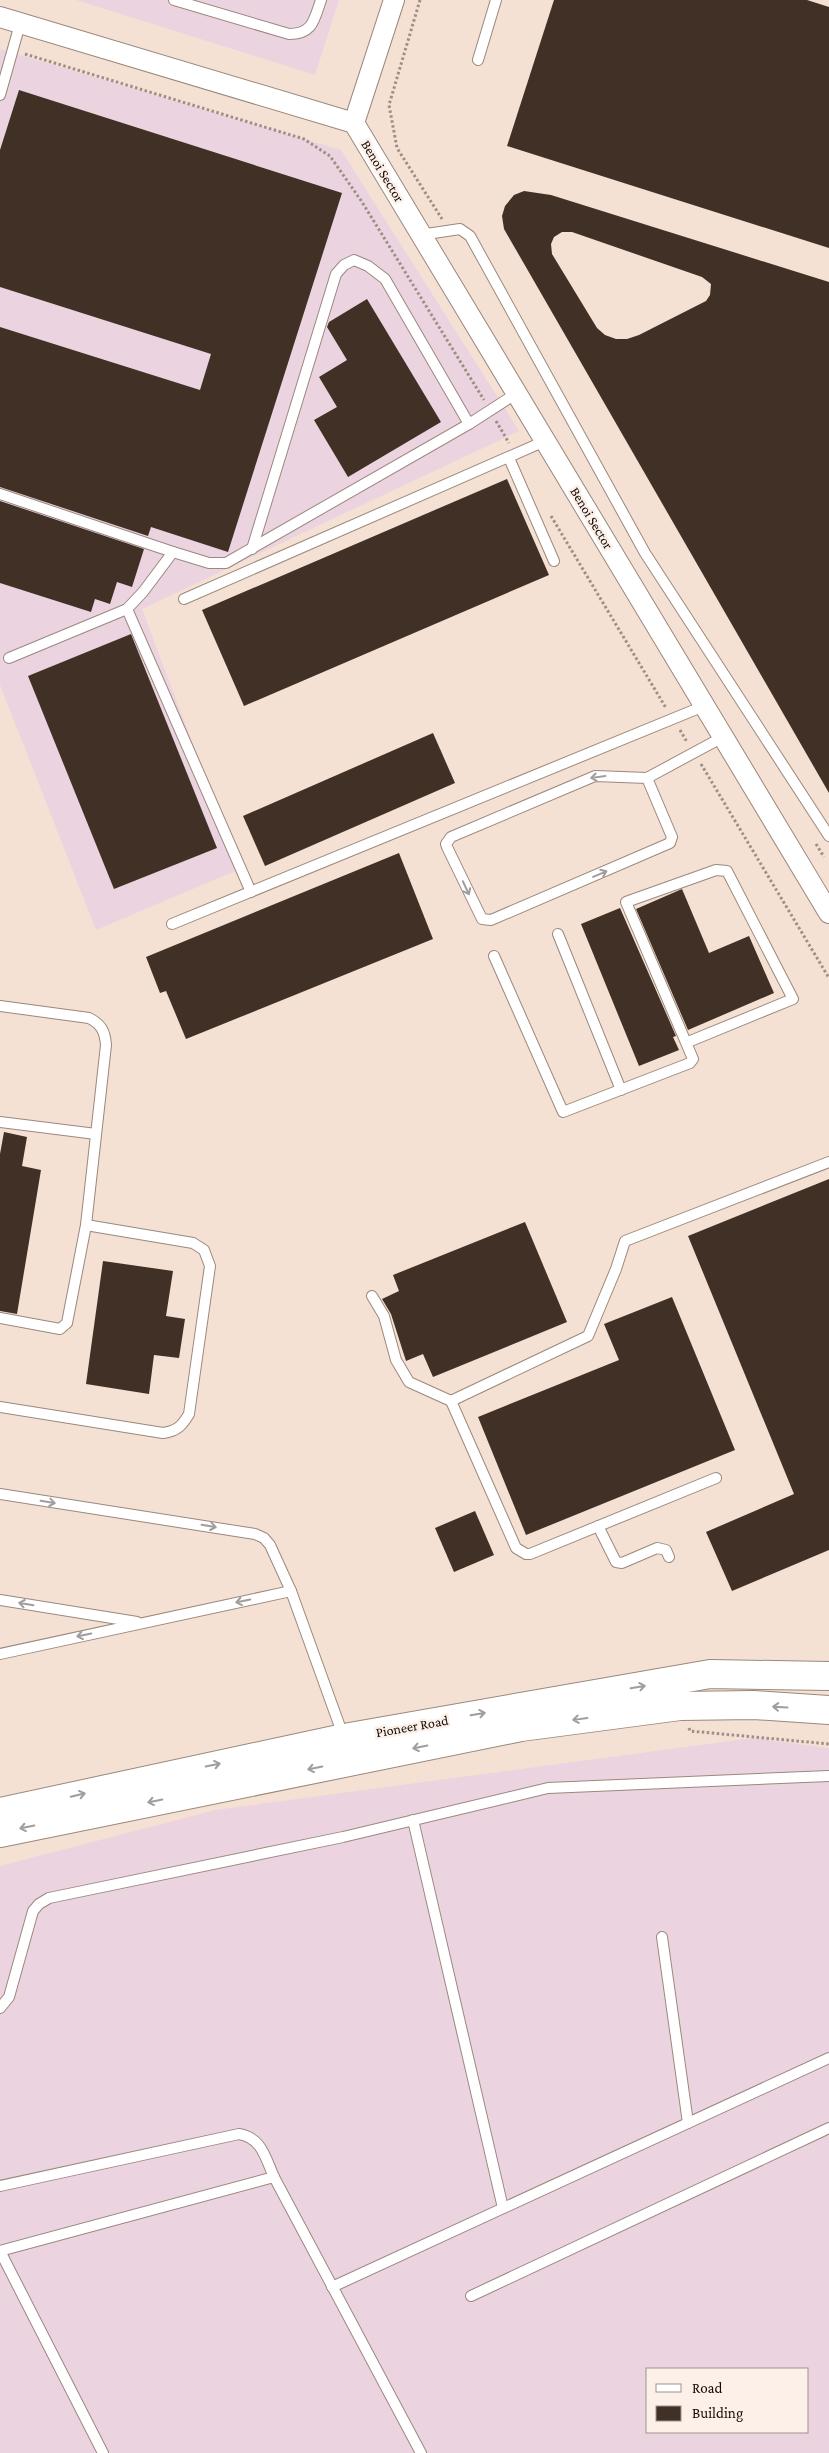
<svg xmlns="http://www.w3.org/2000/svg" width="829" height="2453" font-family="'Crimson Pro',serif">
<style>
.industrial{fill:#ebd4df;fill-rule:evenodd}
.building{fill:#403026;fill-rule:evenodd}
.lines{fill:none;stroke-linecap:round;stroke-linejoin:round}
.lane-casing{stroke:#9b887c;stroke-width:12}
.street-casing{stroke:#9b887c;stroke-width:22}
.primary-casing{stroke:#9b887c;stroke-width:30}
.path{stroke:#9e8f84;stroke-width:3;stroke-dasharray:2.5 2.5;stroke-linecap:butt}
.lane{stroke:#fff;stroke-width:10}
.street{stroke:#fff;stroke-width:20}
.primary{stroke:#fff;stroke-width:28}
.oneway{stroke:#a09d9c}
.labels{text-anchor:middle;stroke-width:5;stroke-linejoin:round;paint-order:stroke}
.street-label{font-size:14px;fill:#120b07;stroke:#fcf0e8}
</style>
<rect width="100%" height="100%" fill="#f5e1d3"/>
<g class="industrial">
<path d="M76,0H339L315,75Z"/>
<path d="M0,49L341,150L519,431L142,609L240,869L96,930L0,685Z"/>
<path d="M752,1738L829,1748V2453H0V1866L215,1810ZM648,2369H808V2432H648Z"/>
</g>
<g class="building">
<path d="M554,0H807L829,7V248L507,146Z"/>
<path d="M19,90L342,193L228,552L151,527L148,536L0,487V327L200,390L211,354L0,287V150Z"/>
<path d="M524,191L551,195L829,282V793L504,229L502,216L505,206L514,195ZM562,232H572L702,277L711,284L710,295L706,301L639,335L627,339H616L605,335L597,328L552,254L551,244L554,237Z"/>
<path d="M367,299L441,422L348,477L314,420L337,407L319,377L347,360L327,327L329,322Z"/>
<path d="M507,479L549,575L244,706L202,610Z"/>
<path d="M0,501L144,549L132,587L117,582L110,604L95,599L91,612L0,583Z"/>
<path d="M131,634L217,848L114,889L28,676Z"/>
<path d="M433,733L455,783L265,866L243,816Z"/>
<path d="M399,853L433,939L186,1039L166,991L160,993L146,957Z"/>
<path d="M682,889L709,953L749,936L774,993L688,1030L636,909Z"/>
<path d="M620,908L676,1036L673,1037L679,1050L639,1066L581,924Z"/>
<path d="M4,1132L27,1137L22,1166L41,1170L17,1314L0,1311V1154Z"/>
<path d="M829,1179V1550L732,1591L706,1532L794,1494L688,1236Z"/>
<path d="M525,1222L567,1322L433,1377L423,1354L406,1361L391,1314L382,1299L399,1291L393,1275Z"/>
<path d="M103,1261L173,1271L166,1316L185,1319L179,1358L154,1355L149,1394L86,1384Z"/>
<path d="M672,1297L735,1450L526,1535L478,1417L619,1360L604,1324Z"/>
<path d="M475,1511L494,1555L454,1572L435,1528Z"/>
</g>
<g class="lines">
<defs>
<g id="lane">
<path d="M174,0L289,34C313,34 314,20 321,0"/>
<path d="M478,60L496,0"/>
<path d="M0,95L20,24"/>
<path d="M420,235L460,229L470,236L645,553L829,836"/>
<path d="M509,458L554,561"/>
<path d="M0,494L173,552L209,563H226L469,424L517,393"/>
<path d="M252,549L336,274L344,265L354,260L368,266L385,279L469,424"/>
<path d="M184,599L545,441"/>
<path d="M127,609L251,892"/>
<path d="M9,658L127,609L143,592L173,552"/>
<path d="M647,778L672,837L670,843L491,920L482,919L447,847L446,844L451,837L595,776L647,778L723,737"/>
<path d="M172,924L704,706"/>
<path d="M558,934L621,1090"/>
<path d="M494,956L563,1112L690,1063L693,1059L626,902L716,870L727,871L793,999L688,1042"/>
<path d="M0,1006L89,1018C101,1024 105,1031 106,1045L86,1225L67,1323L60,1329L0,1318"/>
<path d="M0,1122L96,1134"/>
<path d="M372,1296L384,1316L396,1360L409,1382L451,1401L516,1548L526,1554H530L716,1478"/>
<path d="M451,1401L588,1336L616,1269L625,1241L829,1162"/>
<path d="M0,1407L163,1433C177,1431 182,1426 189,1414L210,1266L204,1250L193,1243L86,1225"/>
<path d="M0,1494L255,1534L264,1538L270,1545L291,1591L344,1738"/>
<path d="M598,1526L616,1562L622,1563L657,1548L666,1550L669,1557"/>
<path d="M0,1600L137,1622"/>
<path d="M0,1654L291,1591"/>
<path d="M413,1820L503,2208"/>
<path d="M662,1937L688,2123"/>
<path d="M0,2008L9,1997L33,1911L39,1904L49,1898L343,1837L548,1788L829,1776"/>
<path d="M0,2186L239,2134C262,2138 265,2157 274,2177L421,2453"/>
<path d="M0,2251L274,2177"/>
<path d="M0,2251L103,2453"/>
<path d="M332,2287L829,2058"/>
<path d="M471,2296L829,2128"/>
</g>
<g id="street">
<path d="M0,17L354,123L829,913"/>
<path d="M354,123L394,0"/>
</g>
<g id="primary">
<path d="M0,1812L344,1738L710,1674L829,1676"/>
<path d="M0,1833L521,1727L680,1706L754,1705L829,1710"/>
</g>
</defs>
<use href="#lane" class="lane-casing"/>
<use href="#street" class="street-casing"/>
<use href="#primary" class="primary-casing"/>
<g class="path">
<path d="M420,0L389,105L397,148L442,219"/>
<path d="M25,54L304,139L330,156L362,202L484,400"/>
<path d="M496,421L509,443"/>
<path d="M551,516L666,708"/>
<path d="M680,730L687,742"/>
<path d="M701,764L829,978"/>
<path d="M816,844L824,857"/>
<path d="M689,1728L690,1731L829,1744"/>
</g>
<use href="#lane" class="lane"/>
<use href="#street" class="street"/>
<use href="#primary" class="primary"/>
</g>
<defs><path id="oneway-shaft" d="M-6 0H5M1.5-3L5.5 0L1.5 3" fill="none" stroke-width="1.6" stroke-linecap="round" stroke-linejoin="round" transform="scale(1.25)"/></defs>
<g class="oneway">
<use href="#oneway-shaft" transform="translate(598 777) rotate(172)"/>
<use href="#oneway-shaft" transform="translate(600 874) rotate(-23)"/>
<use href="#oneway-shaft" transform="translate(466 888) rotate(65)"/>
<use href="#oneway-shaft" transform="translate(48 1502) rotate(9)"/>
<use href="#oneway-shaft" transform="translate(209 1526) rotate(9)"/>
<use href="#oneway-shaft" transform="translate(243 1601) rotate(168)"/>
<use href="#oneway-shaft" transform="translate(26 1604) rotate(-171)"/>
<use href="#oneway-shaft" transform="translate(84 1635) rotate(168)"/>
<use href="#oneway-shaft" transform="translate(638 1687) rotate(-10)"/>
<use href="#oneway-shaft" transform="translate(780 1707) rotate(-177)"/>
<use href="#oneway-shaft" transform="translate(478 1714) rotate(-10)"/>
<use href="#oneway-shaft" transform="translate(580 1719) rotate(172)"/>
<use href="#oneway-shaft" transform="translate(420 1747) rotate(169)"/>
<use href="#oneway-shaft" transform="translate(213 1765) rotate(-12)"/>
<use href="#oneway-shaft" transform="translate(315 1768) rotate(168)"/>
<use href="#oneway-shaft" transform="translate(78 1795) rotate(-13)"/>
<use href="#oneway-shaft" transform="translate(155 1801) rotate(168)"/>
<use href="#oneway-shaft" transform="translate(27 1827) rotate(168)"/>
</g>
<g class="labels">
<g class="street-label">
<text transform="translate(383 171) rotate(59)" y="5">Benoi Sector</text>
<text transform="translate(592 518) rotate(59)" y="5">Benoi Sector</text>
<text transform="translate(412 1726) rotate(-10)" y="5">Pioneer Road</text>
</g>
</g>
<rect x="646" y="2368" width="162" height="65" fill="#fcf0e8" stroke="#9e948e"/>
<rect x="656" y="2384" width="25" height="8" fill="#ffffff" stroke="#9e948e"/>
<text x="692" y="2393" font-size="15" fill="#120b07">Road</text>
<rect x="656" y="2406" width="25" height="15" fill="#403026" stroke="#9e948e"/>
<text x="692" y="2418" font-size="15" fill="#120b07">Building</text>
</svg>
